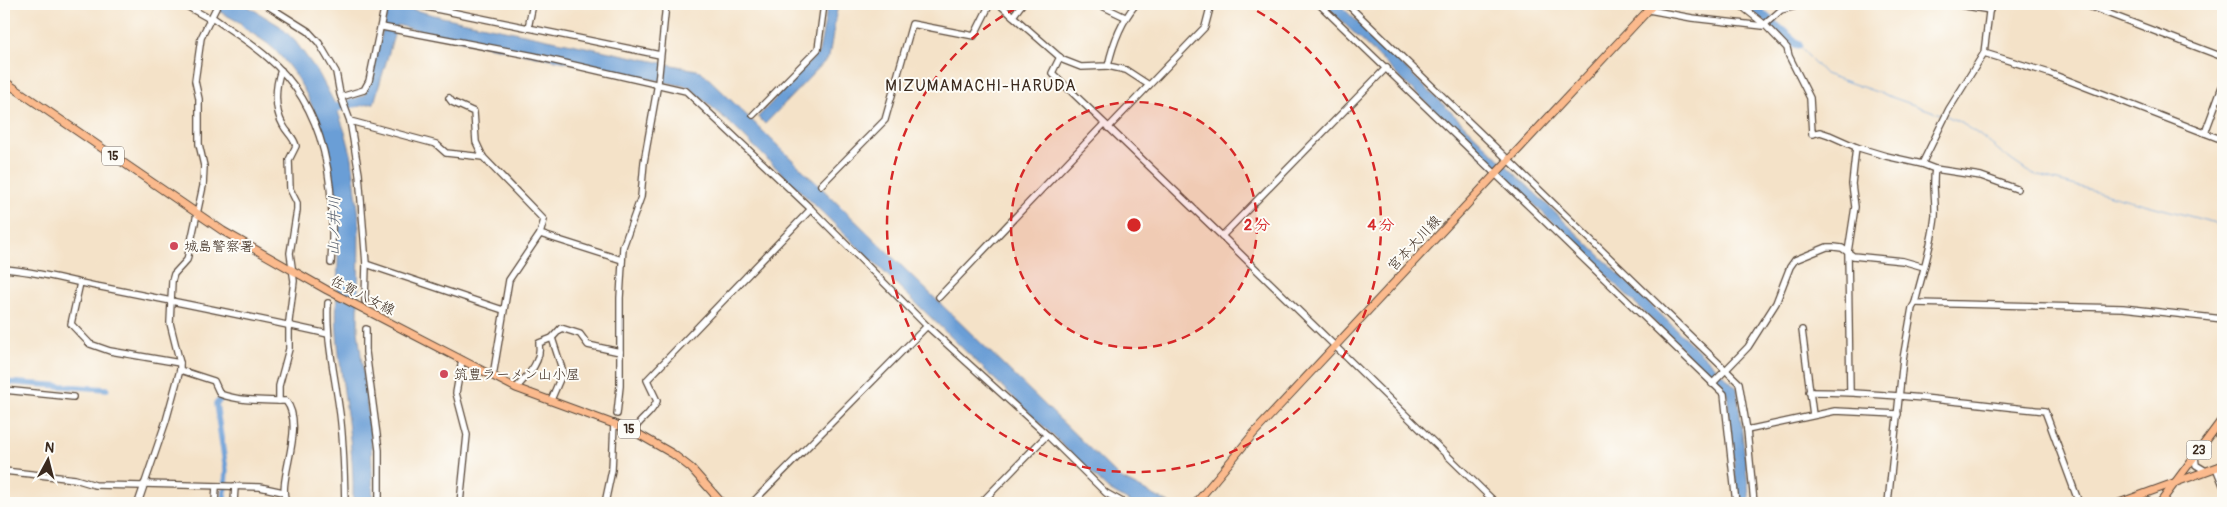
<svg xmlns="http://www.w3.org/2000/svg" width="2227" height="507" font-family="Pangolin,'Klee One',sans-serif">
<style>
.water{fill:#6a9ed6;stroke:#52647a}
.lines{fill:none;stroke-linecap:round;stroke-linejoin:round}
.stream{stroke:#6a9ed6;stroke-width:1}
.canal{stroke:#6a9ed6;stroke-width:5.5}
.river{stroke:#6a9ed6;stroke-width:9}
.minor-casing{stroke:#574638;stroke-width:8}
.major-casing{stroke:#574638;stroke-width:9}
.minor{stroke:#fff;stroke-width:5.5}
.major{stroke:#fbba8d;stroke-width:7}
.ring{fill:none;stroke:#d62828;stroke-width:2.5;stroke-dasharray:9 6}
.poi-dot{fill:#d1495b;stroke:#fdfcf7;stroke-width:2}
.labels{text-anchor:middle;stroke-width:4;stroke-linejoin:round;paint-order:stroke}
.shield{fill:#fdfcf7;stroke:#75695f;stroke-width:1}
.shield-label{font-size:12px;font-weight:bold;fill:#3b2a1e}
.street-label{font-size:14px;fill:#3b2a1e;stroke:#fdfcf7}
.poi-label{font-size:14px;fill:#3b2a1e;stroke:#fdfcf7;text-anchor:start}
.water-label{font-size:15px;font-style:italic;fill:#4e5868;stroke:#fdfcf7}
.quarter-label{font-size:16px;letter-spacing:1px;fill:#3b2a1e;stroke:#fdfcf7}
.centre{fill:#d62828;stroke:#fdfcf7;stroke-width:2.5}
.ring-label{font-size:15px;text-anchor:middle;font-weight:bold;fill:#d62828;stroke:#fdfcf7;stroke-width:4;stroke-linejoin:round;paint-order:stroke}
</style>
<rect width="100%" height="100%" fill="#fdfcf7"/>
<filter id="ink" filterUnits="userSpaceOnUse"><feTurbulence type="fractalNoise" baseFrequency=".02" numOctaves="2"/><feDisplacementMap in="SourceGraphic" scale="10" xChannelSelector="R" yChannelSelector="G"/><feConvolveMatrix kernelMatrix="1 2 1 2 8 2 1 2 1" color-interpolation-filters="sRGB"/></filter>
<filter id="wash" filterUnits="userSpaceOnUse"><feTurbulence type="fractalNoise" baseFrequency=".0096" numOctaves="4" result="noise"/><feDisplacementMap in="SourceGraphic" scale="20" xChannelSelector="R" yChannelSelector="G"/><feGaussianBlur stdDeviation="1.12" result="paint"/><feColorMatrix in="noise" values="0 0 0 0 0 0 0 0 0 0 0 0 0 0 0 0 0 1.4 0 .05"/><feComposite in="paint" operator="in"/></filter>
<g filter="url(#wash)">
<rect width="100%" height="100%" fill="#f4e2c8"/>
<g class="water">
<path d="M205,4H244L280,26L295,41L319,74L336,106L346,135L352,158L359,218L358,330L371,438L373,503H353C355,446 342,391 337,334C335,307 338,281 338,255C339,184 326,103 275,50C266,41 254,35 244,28L241,25V23Z"/>
<path d="M390,4L442,17L701,71L1120,478L1169,503H1132L1109,490L730,123L689,87L462,41L397,25L374,103L355,107L352,100L365,95Z"/>
<path d="M828,4H838L829,57L765,124L758,117L819,52Z"/>
<path d="M1324,4H1339L1342,7L1737,388L1750,503H1738L1727,393L1502,173L1488,163Z"/>
</g>
<g class="lines">
<g class="stream">
<path d="M1798,45L1825,74L1943,115"/>
<path d="M1947,116C1983,131 2001,158 2035,175L2223,225"/>
</g>
<g class="canal">
<path d="M4,382L107,389"/>
<path d="M221,399L216,404L226,470L224,503"/>
</g>
<g class="river">
<path d="M1750,4L1798,45"/>
<path d="M327,110L365,100"/>
</g>
</g>
</g>
<g filter="url(#ink)">
<g class="lines">
<defs>
<g id="minor">
<path d="M183,4L210,19"/>
<path d="M265,4L308,31L319,43L336,72L340,94L350,121L359,174L366,264L365,301"/>
<path d="M412,4L660,55"/>
<path d="M999,4L1063,60L1081,67L1108,66C1113,43 1121,22 1136,4"/>
<path d="M1098,4L1125,17"/>
<path d="M1319,4L1724,394L1736,503"/>
<path d="M1347,4L1739,383L1747,430L1754,503"/>
<path d="M1739,4L1764,24L1787,48L1789,56L1810,98L1812,134L1820,132L1829,135L1856,147L1886,156L1922,164L1935,169L1981,176L2017,189"/>
<path d="M1954,4L1990,10"/>
<path d="M2083,4L2223,57"/>
<path d="M1649,10L1692,18L1763,26L1781,10L1804,4"/>
<path d="M1013,16L1022,4"/>
<path d="M212,17C230,30 250,42 267,57C328,108 336,188 331,263"/>
<path d="M382,27L534,56L686,91L811,209L927,326L1047,435L1106,493L1124,503"/>
<path d="M528,28L533,4"/>
<path d="M1984,53L2049,73L2223,140"/>
<path d="M1060,57L1052,73L1222,236L1496,503"/>
<path d="M1108,66L1126,70L1149,85"/>
<path d="M341,97L364,90L369,81L385,4"/>
<path d="M449,98L452,102L474,112L476,142L483,157L544,220L540,234L509,280L493,376"/>
<path d="M753,115L818,49L824,4"/>
<path d="M350,121L436,144L446,153L483,157"/>
<path d="M1108,128L1205,27L1211,4"/>
<path d="M2205,133L2223,84"/>
<path d="M1922,164L1949,109L1984,53L1990,4"/>
<path d="M821,185L885,120L912,24L974,36L990,4"/>
<path d="M540,234L622,260"/>
<path d="M1222,236L1387,67"/>
<path d="M366,264L503,310"/>
<path d="M4,269C37,271 68,281 101,287C177,302 252,317 328,334"/>
<path d="M80,283L71,324L90,344L110,351L180,363"/>
<path d="M939,297L1104,124"/>
<path d="M328,303C326,338 334,372 339,407C344,439 344,471 345,503"/>
<path d="M1915,303L2123,308L2223,319"/>
<path d="M366,329V352L379,450V503"/>
<path d="M1802,330L1813,415"/>
<path d="M180,370L214,381L220,394C242,402 263,400 286,401C307,428 275,483 287,503"/>
<path d="M1712,384L1748,347L1776,303L1790,267L1795,260L1827,247H1834L1842,248L1853,256L1903,261L1924,267"/>
<path d="M516,388C528,375 542,362 539,343L552,338L561,328L580,334L588,345L620,352"/>
<path d="M4,390L73,397"/>
<path d="M1809,392C1888,392 1967,403 2045,411L2079,503"/>
<path d="M1850,392L1848,252L1855,207L1852,184L1856,147"/>
<path d="M551,400L563,372L552,338"/>
<path d="M279,401V386L289,349V321L294,281L290,253L297,210V203L290,189L289,160L296,146C294,137 287,133 283,125C274,109 275,87 281,70"/>
<path d="M617,414L620,386V298L623,247L641,197L644,162L658,83L666,4"/>
<path d="M1747,430L1835,411L1898,414"/>
<path d="M633,431C642,417 650,416 657,401L647,380L811,209"/>
<path d="M2195,456L2196,465L2206,471"/>
<path d="M2216,468L2223,485"/>
<path d="M4,471L75,479L95,485L143,486"/>
<path d="M144,484L260,487L283,492"/>
<path d="M138,503L166,421L180,370V363L170,323L172,281L174,274L187,260L203,186L204,166L199,144V99L195,81L201,38L218,4"/>
<path d="M215,503L216,486"/>
<path d="M234,503L235,486"/>
<path d="M460,503L467,435L456,393L462,360"/>
<path d="M605,503L612,470L614,423"/>
<path d="M752,503L927,326"/>
<path d="M981,503L1047,435"/>
<path d="M1888,503L1903,359L1912,308L1915,303C1922,274 1932,245 1935,216C1936,200 1932,185 1935,169"/>
</g>
<g id="major">
<path d="M4,81L223,231L327,290L516,388L633,431L673,454L691,468L722,503"/>
<path d="M1196,503L1254,433L1654,4"/>
<path d="M2119,503L2223,465"/>
<path d="M2160,503L2223,418"/>
</g>
</defs>
<use href="#minor" class="minor-casing"/>
<use href="#major" class="major-casing"/>
<use href="#minor" class="minor"/>
<use href="#major" class="major"/>
</g>
</g>
<circle cx="1134" cy="225" r="123" fill="#d62828" fill-opacity=".12"/>
<g class="ring">
<circle cx="1134" cy="225" r="123"/>
<path d="M1244 4A247 247 0 1 1 1024 4"/>
</g>
<g class="poi-dot">
<circle cx="174" cy="246" r="5"/>
<circle cx="444" cy="374" r="5"/>
</g>
<g class="labels">
<g class="shield">
<rect x="102" y="146.5" width="22" height="19" rx="4"/>
<rect x="618" y="419.5" width="22" height="19" rx="4"/>
<rect x="2186.5" y="440.5" width="25" height="19" rx="4"/>
</g>
<g class="shield-label">
<text x="113" y="160">15</text>
<text x="629" y="433">15</text>
<text x="2199" y="454">23</text>
</g>
<g class="street-label">
<text transform="translate(1414 243) rotate(-47)" y="5">宮本大川線</text>
<text transform="translate(363 295) rotate(27)" y="5">佐賀八女線</text>
</g>
<g class="poi-label">
<text x="184" y="251">城島警察署</text>
<text x="454" y="379">筑豊ラーメン山小屋</text>
</g>
<g class="water-label">
<text transform="translate(334 226) rotate(-89)" y="5">山ノ井川</text>
</g>
<g class="quarter-label">
<text x="981" y="91">MIZUMAMACHI-HARUDA</text>
</g>
</g>
<circle cx="1134" cy="225" r="8" class="centre"/>
<g class="ring-label">
<text x="1257" y="230">2 分</text>
<text x="1381" y="230">4 分</text>
</g>
<rect width="2227" height="507" fill="none" stroke="#fdfcf7" stroke-width="20"/>
<g transform="translate(48 460) rotate(7)" stroke="#fdfcf7" stroke-width="4" paint-order="stroke">
<path d="M0-4L9 19L0 12L-9 19Z" fill="#3b2a1e"/>
<text y="-8" font-size="14" font-weight="bold" text-anchor="middle" fill="#3b2a1e">N</text>
</g>
</svg>
